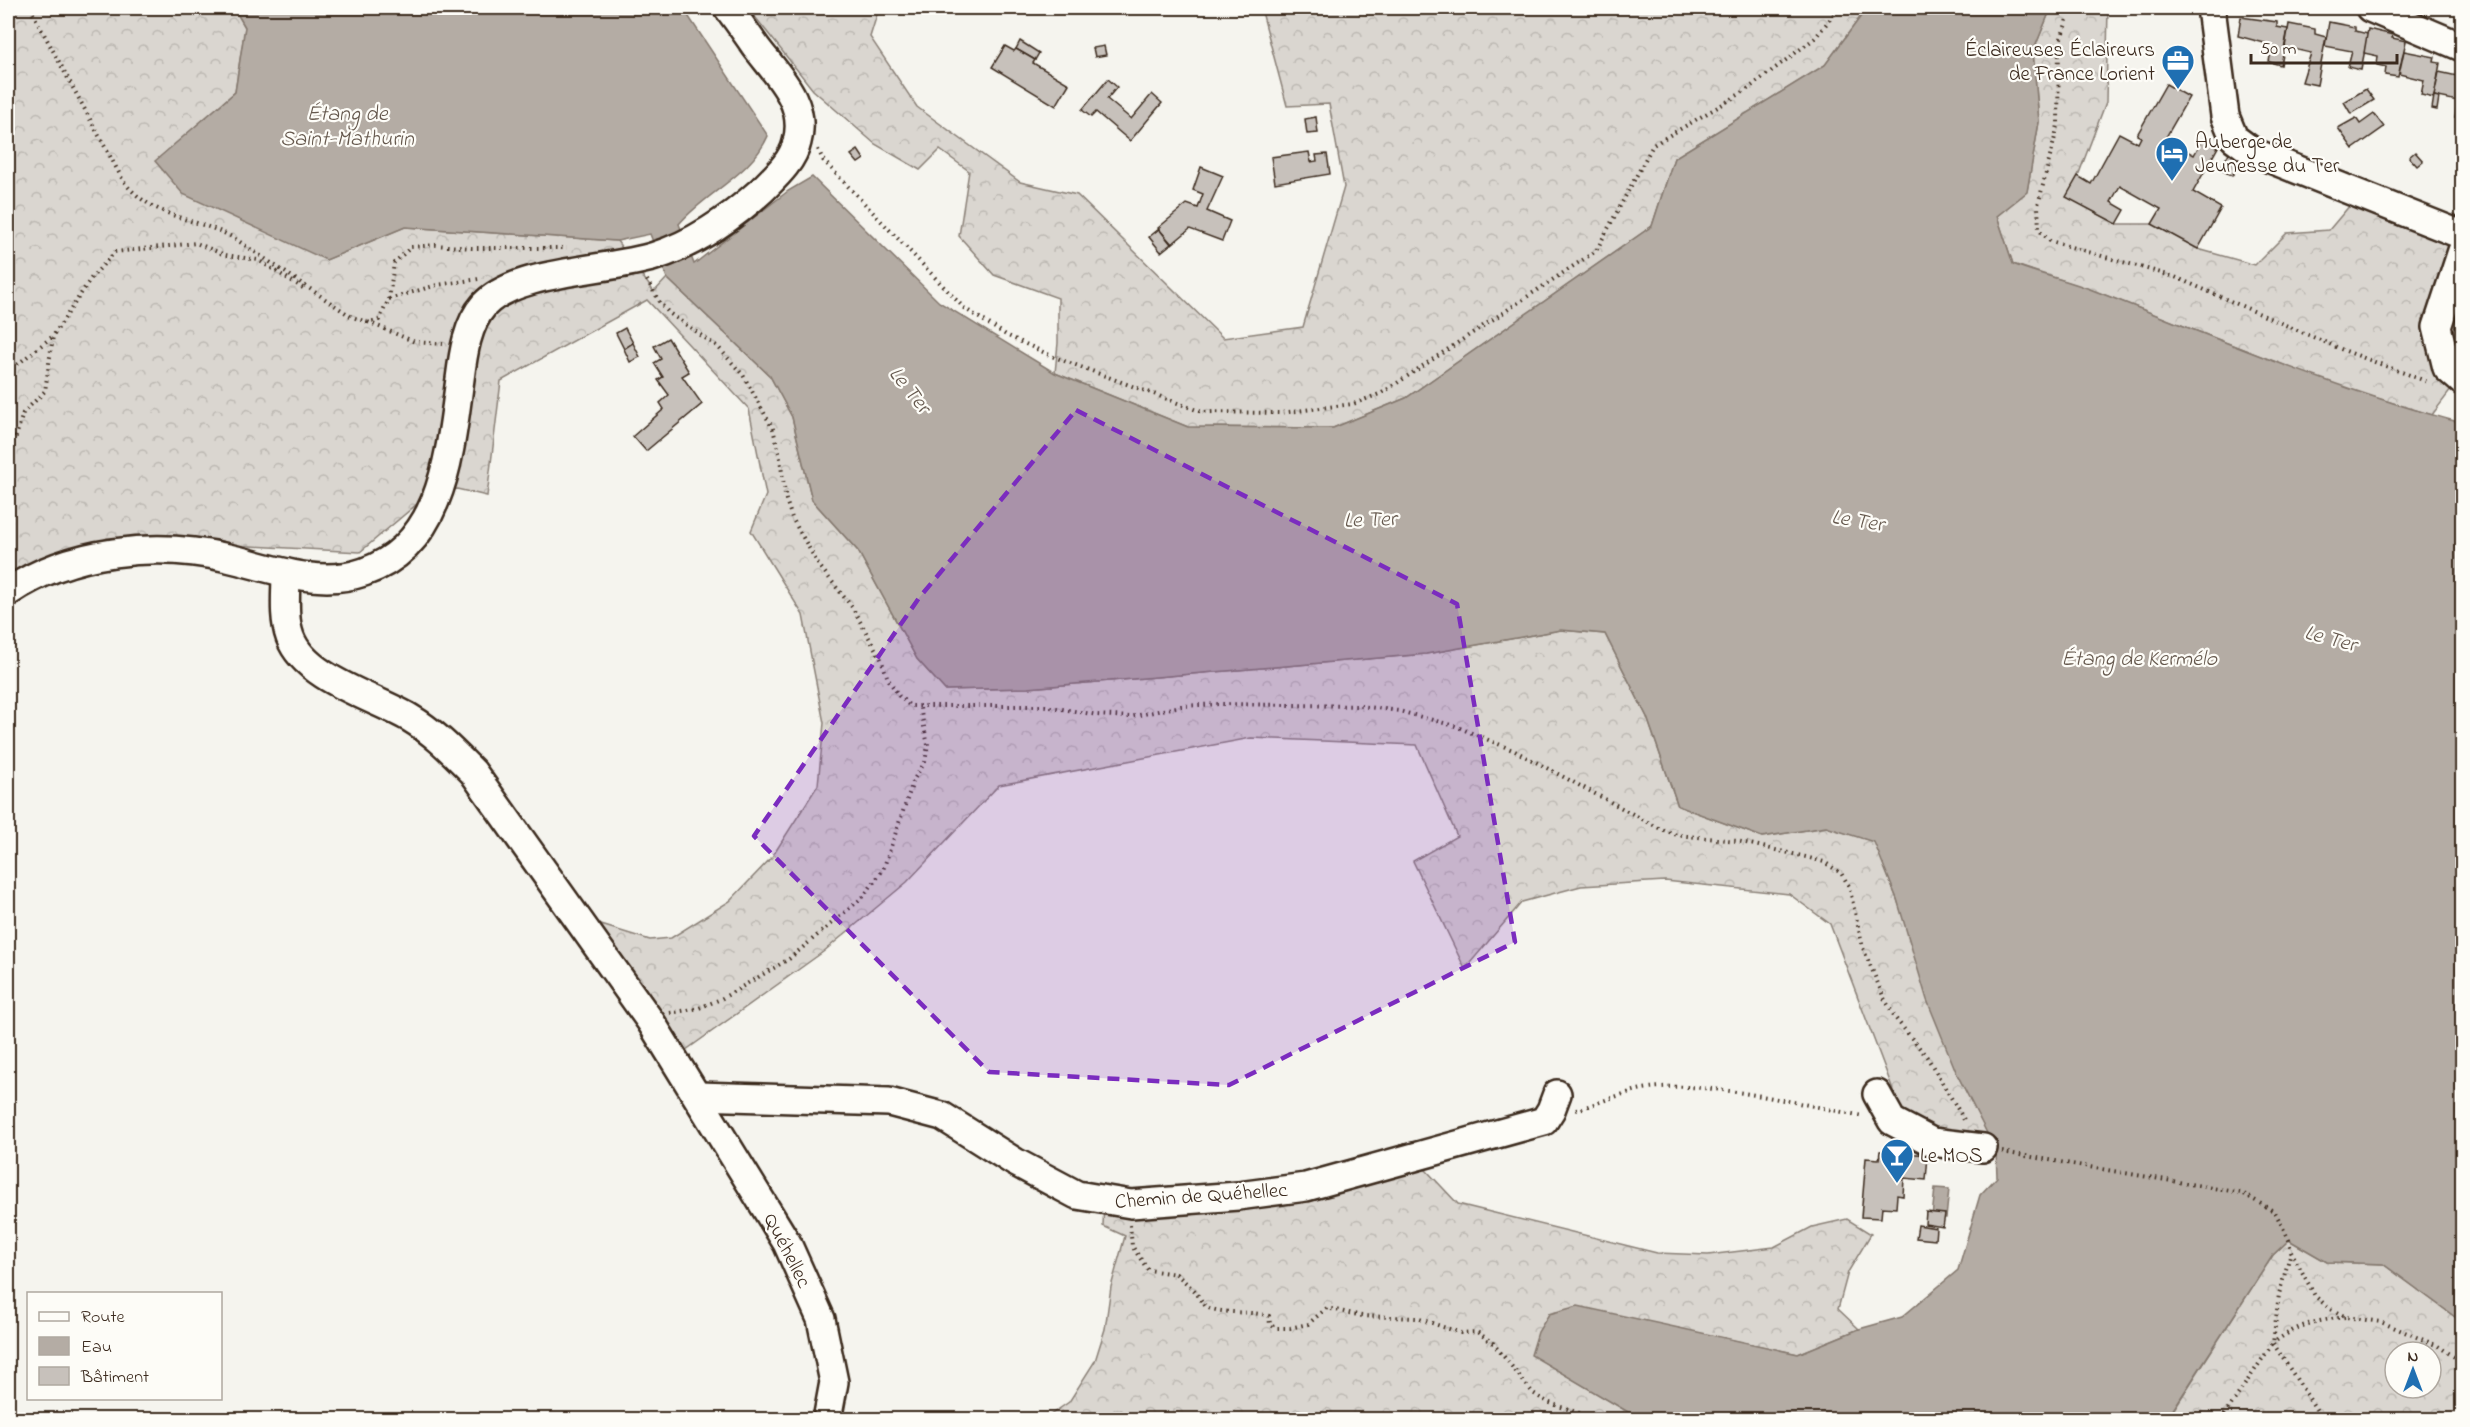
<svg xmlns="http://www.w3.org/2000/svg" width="2470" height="1427" font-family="'Indie Flower',sans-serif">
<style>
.forest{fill:url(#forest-crowns);stroke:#8a8077;stroke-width:1.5;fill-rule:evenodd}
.water{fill:#b4aca4;stroke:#84786e;stroke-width:1.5}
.building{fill:#c7c1bb;stroke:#3b2a1e;stroke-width:1.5}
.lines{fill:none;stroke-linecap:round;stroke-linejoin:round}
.minor-casing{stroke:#3b2a1e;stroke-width:32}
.path{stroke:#3b2a1e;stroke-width:4;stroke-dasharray:1.5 4.5;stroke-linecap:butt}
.minor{stroke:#fdfcf7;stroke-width:27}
.marked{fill:#7b2cbf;fill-opacity:0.2;stroke:#7b2cbf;stroke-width:4.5;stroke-dasharray:12 8;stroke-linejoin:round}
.labels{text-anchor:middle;stroke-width:4.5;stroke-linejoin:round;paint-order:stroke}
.poi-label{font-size:21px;fill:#3b2a1e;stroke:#fdfcf7;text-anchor:start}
.street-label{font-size:21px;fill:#3b2a1e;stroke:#fdfcf7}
.water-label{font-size:22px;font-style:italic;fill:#65584d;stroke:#fdfcf7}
</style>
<defs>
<pattern id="forest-crowns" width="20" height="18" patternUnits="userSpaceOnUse" patternTransform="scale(1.5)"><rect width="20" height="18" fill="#dad6d0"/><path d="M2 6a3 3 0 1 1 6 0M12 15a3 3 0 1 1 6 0" fill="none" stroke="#bcb8b2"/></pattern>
</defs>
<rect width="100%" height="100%" fill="#f5f4ee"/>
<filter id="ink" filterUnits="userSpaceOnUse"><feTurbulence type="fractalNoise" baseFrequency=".0167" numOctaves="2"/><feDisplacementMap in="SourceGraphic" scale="12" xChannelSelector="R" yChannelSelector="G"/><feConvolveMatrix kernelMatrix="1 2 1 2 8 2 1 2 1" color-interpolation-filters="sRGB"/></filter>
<g filter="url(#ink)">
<g class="forest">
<path d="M8,8H234L245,27L235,92L156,161L326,260L405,227L617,241L654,292L667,278L770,376L792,417L812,500L858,551L917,659L945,690L1028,688L1426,654L1561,630L1605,634L1647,717L1678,806L1762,837L1827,827L1875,842L1897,899L1957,1074L1995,1147L1932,1142L1900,1118L1892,1087L1830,924L1789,894L1665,881L1581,886L1522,902L1465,969L1413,861L1457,836L1417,745L1251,738L999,785L907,882L823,952L686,1050L588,921L650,940L671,938L730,901L772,857L818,785L824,723L803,615L751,531L766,495L749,409L647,300L501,381L487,496L457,489L423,499L360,552L107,538L8,590Z"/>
<path d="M748,8H879L870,37L917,107L1020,182L1077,195L1223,338L1303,327L1344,187L1329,104L1287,106L1261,8H1867L1825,65L1674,158L1652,226L1406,398L1333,428L1188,427L1055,373L1058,343V298L994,275L959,236L969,171L940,150L920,170L875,144L813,90Z"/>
<path d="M2051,8H2108L2106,102L2078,176L2067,197L2117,224H2152L2198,249L2255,265L2287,233L2329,230L2351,204L2449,245L2452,259L2434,365L2451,390L2432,415L2337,386L2092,290L2013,264L1997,216L2027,191L2039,122L2033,52Z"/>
<path d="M1411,1154L1458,1204L1657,1253L1708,1255L1774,1247L1812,1227L1847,1219L1871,1234L1848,1272L1838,1309L1859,1329L1798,1354L1578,1307L1549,1314L1532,1355L1640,1419L1043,1420L1069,1402L1095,1361L1105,1329L1111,1287L1125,1236L1103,1226L1104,1203L1238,1196Z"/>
<path d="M2289,1240L2327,1262L2383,1264L2462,1322V1419L2167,1420L2273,1255ZM2395,1352H2431V1388H2395Z"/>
</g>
<g class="water">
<path d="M234,8H683L768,136C751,175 706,192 679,224L694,264L788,191L812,177L939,302L1055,373L1188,427L1333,428L1406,398L1652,226L1674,158L1825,65L1867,8H2051L2033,52L2039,122L2027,192L1997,216L2013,264C2040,275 2068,280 2095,291C2217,338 2336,390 2462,423V1322L2383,1264L2327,1262L2289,1240L2273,1255L2167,1419H1640L1531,1355L1538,1332L1549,1314L1578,1306L1798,1354L1859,1329L1902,1317L1958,1270L1980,1195L1997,1177L1996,1151L1957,1074L1927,1000L1897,899L1874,842L1826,827L1762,837L1678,806L1647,717L1605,634L1561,630L1426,654L1028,688L945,690L917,659L858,551L812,500L792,417L770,376L667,278L650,234L617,241L405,227L326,260L183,194L155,161L235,92L245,27Z"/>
<path d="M1935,1188L1949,1189L1946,1218L1932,1217Z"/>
</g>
<g class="building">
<path d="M2241,17L2277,22V27L2288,29L2281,65L2269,62L2272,45L2238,36Z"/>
<path d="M2329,22L2355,27V31L2368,34L2361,70L2348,67L2352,51L2325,46Z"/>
<path d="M2289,24L2315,29V34L2326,37L2317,85L2302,82L2311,53L2285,47Z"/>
<path d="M2368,29L2393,35L2392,38L2406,41L2398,77L2385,75L2386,67L2377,65L2378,56L2364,53Z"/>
<path d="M1020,41L1039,53L1035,60L1016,49Z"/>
<path d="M1005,46L1014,51L1016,49L1035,60L1033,63L1069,84L1056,106L992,67Z"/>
<path d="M1104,46L1106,55L1095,57L1093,48Z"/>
<path d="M2404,51L2435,57L2434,62L2440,63L2434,98L2421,95L2424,80L2399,74Z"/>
<path d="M2439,72L2462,77V118L2455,117L2458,101L2434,96Z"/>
<path d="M1108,79L1117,87L1107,99L1131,119L1152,94L1162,103L1130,141L1096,112L1091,117L1082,110Z"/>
<path d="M2166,84L2189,97L2165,139L2194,155L2203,139L2218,147L2193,192L2221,208L2198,249L2152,224L2161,209L2120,186L2111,202L2125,210L2117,224L2066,197L2078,176L2091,184L2119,133L2138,143L2141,137L2137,135Z"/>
<path d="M2366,89L2374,100L2351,114L2344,102Z"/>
<path d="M2434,96L2439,97L2437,110L2432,109Z"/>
<path d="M2374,114L2384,127L2353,149L2338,128L2356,118L2360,124Z"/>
<path d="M1316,117L1318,133L1307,134L1305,119Z"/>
<path d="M858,150L864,159L858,163L851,155Z"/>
<path d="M1309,152L1311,162L1317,161L1316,155L1327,154L1330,174L1275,183L1271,157Z"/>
<path d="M2415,152L2423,161L2417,166L2409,157Z"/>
<path d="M2229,153L2242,160L2232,176L2220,169Z"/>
<path d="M1201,167L1223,176L1207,211L1230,221L1222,241L1190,229L1172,244L1158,228L1187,204L1198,208L1203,194L1193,190Z"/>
<path d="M1159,229L1171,244L1161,252L1149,237Z"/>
<path d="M625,328L633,343L624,349L616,333Z"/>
<path d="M668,338L689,372L682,376L702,404L646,451L633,436L664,409L660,403L669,395L658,380L663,377L654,363L661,359L654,346Z"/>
<path d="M633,343L640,357L630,362L624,349Z"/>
<path d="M1880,1151L1928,1155L1926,1180L1904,1178L1903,1196L1897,1195L1896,1208L1882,1207L1881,1218L1861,1217L1866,1158L1879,1159Z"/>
<path d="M1926,1212L1945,1214L1943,1227L1925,1224Z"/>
<path d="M1918,1225L1936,1228L1935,1240L1916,1238Z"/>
</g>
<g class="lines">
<defs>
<g id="minor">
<path d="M2211,8L2225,116L2234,138L2253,152L2462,235"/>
<path d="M2370,8L2462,47"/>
<path d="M2462,251L2437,327L2447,368L2462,381"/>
<path d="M286,573C286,593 283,618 290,637C305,679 375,697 410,718C435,733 453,752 473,772L651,1022L787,1243L821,1319L834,1382L827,1420"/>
<path d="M8,592C70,550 156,541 228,558C272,568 318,588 364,572C444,545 450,451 460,379C463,355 467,324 484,305C516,270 609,271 655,256C696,243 730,219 762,190C775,177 793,161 797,142C808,103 777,75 756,47C747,34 738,21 728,8"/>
<path d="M1877,1094L1892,1121L1932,1142L1983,1148"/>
<path d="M698,1096L889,1102L942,1116L1015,1162L1077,1195L1131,1204L1238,1196L1306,1187L1544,1121L1551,1110L1557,1094"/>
</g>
</defs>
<use href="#minor" class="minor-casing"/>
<g class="path">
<path d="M30,8L124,182C155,220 193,216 234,238L352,317L367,322L379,320L389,299L394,263L411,247L436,245L471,248H567"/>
<path d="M2068,8L2066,24L2059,44L2058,125L2038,205L2039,230L2050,241L2175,277L2343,350L2428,382"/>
<path d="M818,149L823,160L964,308L1006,335L1054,357L1202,412L1280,413L1353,404L1382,393L1596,251L1653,145L1745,91L1815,38L1839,8"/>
<path d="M647,280L660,303L669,313L718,347L743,375L773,429L779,452L786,500L792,518L818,564L852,607L881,659L888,679L899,696L910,706H1045L1097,715L1130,717L1181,706L1220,704L1361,706L1399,711L1455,726L1515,751L1659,828L1677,835L1737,841L1806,857L1824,862L1841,873L1849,886L1863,948L1884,998L1896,1019L1927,1057L1966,1123"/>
<path d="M389,299L437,285L479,279"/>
<path d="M368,322L415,342L443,344"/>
<path d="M8,372L53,336L92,277L115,252L196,243L225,255L258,260L303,288"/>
<path d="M8,446L15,440L23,413L45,391L53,336"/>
<path d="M670,1013L699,1008L721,999L789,959L863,897L883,870L914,779L925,762L928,745L920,708"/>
<path d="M1576,1110C1596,1104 1617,1095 1638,1090C1695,1077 1803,1105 1863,1116"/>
<path d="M2002,1152L2242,1193L2275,1212L2289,1240L2291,1251L2315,1296L2329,1308L2346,1317L2381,1322L2438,1346L2462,1362"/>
<path d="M1130,1225L1132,1246L1148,1270L1176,1274L1194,1290L1206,1307C1226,1315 1247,1310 1269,1316L1270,1324L1275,1328H1290L1308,1324L1327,1308L1362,1316L1417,1318L1461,1333L1477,1332L1493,1343L1533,1393L1547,1402L1579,1413L1588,1420"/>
<path d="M2221,1420L2273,1343L2279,1294L2291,1252"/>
<path d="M2323,1420L2273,1343C2299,1324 2314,1321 2345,1317"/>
</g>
<use href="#minor" class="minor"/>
</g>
</g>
<path class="marked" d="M1076,410L1457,604L1515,942L1229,1085L989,1072L754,836L919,598Z"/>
<defs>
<symbol id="office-pin" viewBox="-11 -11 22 30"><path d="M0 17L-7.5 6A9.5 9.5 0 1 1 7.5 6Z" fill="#1f6fb2" stroke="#fdfcf7"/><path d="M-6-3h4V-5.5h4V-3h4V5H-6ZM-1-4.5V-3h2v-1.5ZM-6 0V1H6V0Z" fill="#fff"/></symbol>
<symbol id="hotel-pin" viewBox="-11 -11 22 30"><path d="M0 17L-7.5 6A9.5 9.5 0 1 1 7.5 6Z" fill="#1f6fb2" stroke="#fdfcf7"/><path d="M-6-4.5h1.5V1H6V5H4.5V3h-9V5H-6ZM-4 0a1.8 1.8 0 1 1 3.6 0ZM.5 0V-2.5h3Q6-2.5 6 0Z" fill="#fff"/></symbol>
<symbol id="bar-pin" viewBox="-11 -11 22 30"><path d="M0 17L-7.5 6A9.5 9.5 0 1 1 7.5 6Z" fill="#1f6fb2" stroke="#fdfcf7"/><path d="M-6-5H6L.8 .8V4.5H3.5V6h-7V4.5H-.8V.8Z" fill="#fff"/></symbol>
</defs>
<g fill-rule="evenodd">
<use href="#office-pin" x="2159" y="42" width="38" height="52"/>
<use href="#hotel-pin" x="2153" y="134" width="38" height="52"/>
<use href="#bar-pin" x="1878" y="1136" width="38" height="52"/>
</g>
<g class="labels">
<g class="poi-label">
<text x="2155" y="56" text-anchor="end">Éclaireuses Éclaireurs<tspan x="2155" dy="24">de France Lorient</tspan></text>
<text x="2195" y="148">Auberge de<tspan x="2195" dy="24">Jeunesse du Ter</tspan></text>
<text x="1920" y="1162">Le MOS</text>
</g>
<g class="street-label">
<text transform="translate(1201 1195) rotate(-4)" y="7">Chemin de Quéhellec</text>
<text transform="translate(788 1250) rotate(63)" y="7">Quéhellec</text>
</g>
<g class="water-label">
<text x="347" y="120">Étang de<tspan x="347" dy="25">Saint-Mathurin</tspan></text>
<text transform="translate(911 389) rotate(51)" y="8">Le Ter</text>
<text transform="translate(1370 518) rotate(-2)" y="8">Le Ter</text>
<text transform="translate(1858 519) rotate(9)" y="8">Le Ter</text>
<text transform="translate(2331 637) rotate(15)" y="8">Le Ter</text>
<text x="2139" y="665">Étang de Kermélo</text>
</g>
</g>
<rect width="2470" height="1427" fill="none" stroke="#fdfcf7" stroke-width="30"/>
<rect x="15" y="15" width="2440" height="1397" fill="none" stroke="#3b2a1e" stroke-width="2" filter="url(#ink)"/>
<rect x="27" y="1292" width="195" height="108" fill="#fdfcf7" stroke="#afa8a0" stroke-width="1.5"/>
<rect x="39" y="1312" width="30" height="9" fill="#fdfcf7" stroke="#afa8a0" stroke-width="1.5"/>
<text x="81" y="1322" font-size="18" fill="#3b2a1e">Route</text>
<rect x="39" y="1337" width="30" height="18" fill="#b4aca4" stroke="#afa8a0" stroke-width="1.5"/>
<text x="81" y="1352" font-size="18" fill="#3b2a1e">Eau</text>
<rect x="39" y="1367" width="30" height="18" fill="#c7c1bb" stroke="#afa8a0" stroke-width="1.5"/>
<text x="81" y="1382" font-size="18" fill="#3b2a1e">Bâtiment</text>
<g transform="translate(2413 1370)"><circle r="28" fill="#fdfcf7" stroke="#afa8a0" stroke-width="1.5"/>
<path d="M0-4.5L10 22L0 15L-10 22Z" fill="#1f6fb2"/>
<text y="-9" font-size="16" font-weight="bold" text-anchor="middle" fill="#3b2a1e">N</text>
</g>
<path d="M2251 54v9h146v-9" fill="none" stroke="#3b2a1e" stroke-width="3"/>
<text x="2260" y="54" font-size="18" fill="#3b2a1e" stroke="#fdfcf7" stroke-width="4.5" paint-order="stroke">50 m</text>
</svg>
